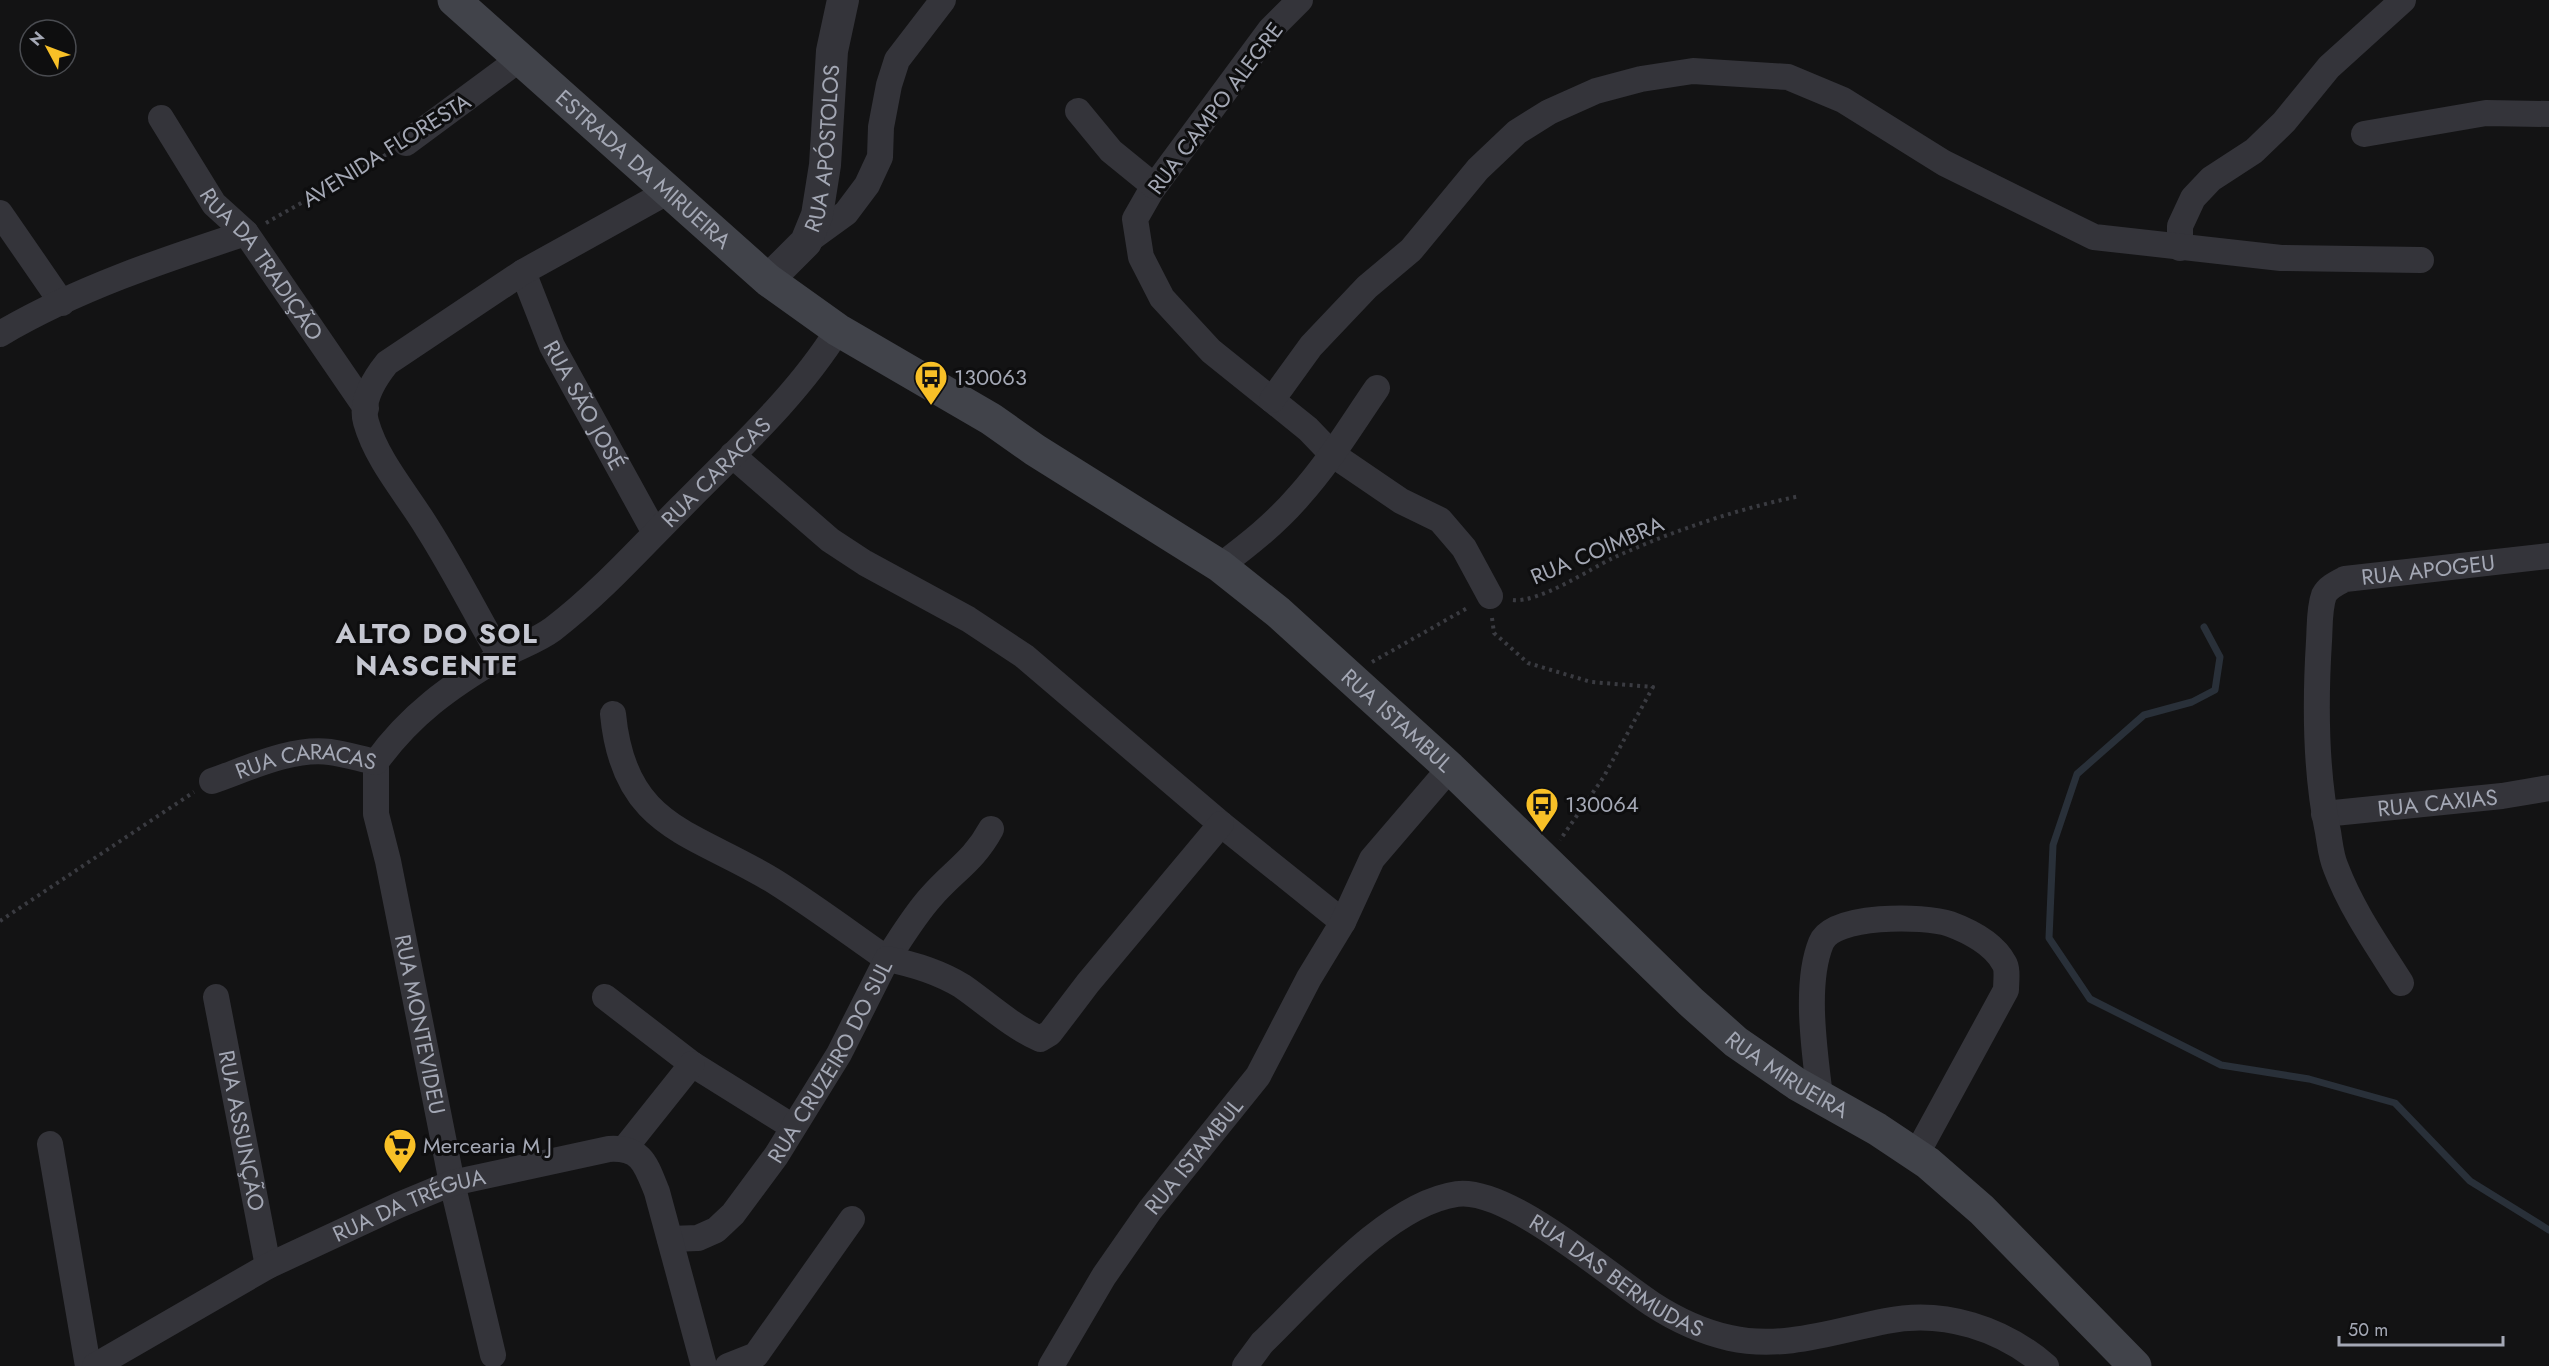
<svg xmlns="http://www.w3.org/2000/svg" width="2549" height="1366" font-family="Jost,sans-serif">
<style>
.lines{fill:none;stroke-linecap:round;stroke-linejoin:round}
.stream{stroke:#293039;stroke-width:7}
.path{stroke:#3a3b41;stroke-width:4;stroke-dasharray:3 4.5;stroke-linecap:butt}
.minor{stroke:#34343a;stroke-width:26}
.tertiary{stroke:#34343a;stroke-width:32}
.secondary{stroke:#41434a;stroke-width:33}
.labels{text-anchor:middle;stroke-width:6;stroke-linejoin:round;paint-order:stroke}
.street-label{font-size:22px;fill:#a4a8b5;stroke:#0e0e0f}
.poi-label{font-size:22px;fill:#a4a8b5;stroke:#0e0e0f;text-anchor:start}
.district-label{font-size:28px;font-weight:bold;letter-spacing:1.5px;fill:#c5c7d1;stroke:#0e0e0f}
</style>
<rect width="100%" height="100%" fill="#131314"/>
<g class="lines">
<path class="stream" d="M2204,627L2220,657L2215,690L2192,702L2144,715L2077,774L2053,845L2049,938L2090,999L2221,1065L2309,1079L2395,1103L2470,1181L2549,1230"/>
<g class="path">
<path d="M266,223L387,154"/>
<path d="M1513,600C1539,603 1590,569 1613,558C1672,531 1737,509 1800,496"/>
<path d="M1492,618L1494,633L1528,663L1591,682L1653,687L1603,778L1560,840"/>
<path d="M1372,662L1469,607"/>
<path d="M0,921L194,792"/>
</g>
<g class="minor">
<path d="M1300,0L1270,30L1151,191L1135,219L1141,257L1162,298L1211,351L1308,429L1332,454L1401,501L1440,520L1464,548L1490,596"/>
<path d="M1078,111L1111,151L1154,186"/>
<path id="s1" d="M161,118L214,204L246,233L366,408"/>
<path d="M2364,134L2486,113L2549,114"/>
<path d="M406,143L521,58"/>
<path d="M0,213L62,303"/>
<path d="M806,242L846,213L867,185L880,157L881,127L889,85L897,60L943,0"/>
<path d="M2180,248V226L2193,198L2211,179L2254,151L2284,122L2329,67L2403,0"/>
<path id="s2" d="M523,272L552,346L655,533"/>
<path d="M0,334C76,289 163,260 246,233"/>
<path d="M1272,400L1311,346L1367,287L1411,250L1478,169L1517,132L1549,112L1596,91L1641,79L1693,71L1788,77L1843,100L1944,163L2094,237L2281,258L2421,260"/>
<path d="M732,455L830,540L865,563L968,619L1024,656L1221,824L1343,922"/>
<path d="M1220,566C1248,545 1276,523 1299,496C1329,463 1352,424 1377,388"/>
<path d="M501,657C476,614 454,570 428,529C407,494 377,461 366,422C360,401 375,378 387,363L523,272L669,191"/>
<path d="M613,714C624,830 694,831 777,883C815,907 851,934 887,959C901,938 914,916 930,898C953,871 973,862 991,829"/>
<path id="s3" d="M376,762V814L388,861L452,1183L493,1355"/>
<path id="s4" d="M212,781C247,769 291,747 330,752C345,754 361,759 376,762C410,715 450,686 500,657C517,647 537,641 553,629C600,593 639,549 681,507C736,451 797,396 838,330"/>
<path id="s5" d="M2324,814L2502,796L2549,788"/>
<path id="s6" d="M2401,983C2377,945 2352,910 2336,868C2331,857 2330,844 2328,832C2315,770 2315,705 2319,641C2320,626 2319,609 2324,595C2328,587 2337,583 2345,579L2549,556"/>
<path id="s7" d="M216,997L268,1266"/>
<path d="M605,997L692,1064L793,1127"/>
<path d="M1820,1097C1815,1053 1804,985 1821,943C1832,914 1924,915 1950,924C1969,931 1994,944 2004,963C2008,969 2006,982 2006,990L1916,1155"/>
<path d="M50,1144L88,1366"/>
<path d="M625,1148L692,1064"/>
<path id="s8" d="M670,1239L698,1238L716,1230L733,1214L776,1156L839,1054L887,959C913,964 939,972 962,986C988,1004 1011,1026 1040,1039L1050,1033L1088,983L1221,824"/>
<path id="s9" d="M95,1366L268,1266L399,1205L452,1183L609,1149C642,1147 646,1165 657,1192L704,1366"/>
<path d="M728,1366L756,1355L852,1219"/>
<path id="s10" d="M1051,1366L1104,1276L1150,1210L1258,1076L1309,978L1343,922L1372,859L1450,768"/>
<path id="s11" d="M1245,1366L1262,1343C1312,1295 1387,1204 1457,1194C1508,1187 1608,1275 1652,1304C1675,1319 1703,1332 1730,1338C1783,1350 1835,1331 1886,1321C1944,1309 2003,1329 2046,1366"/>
</g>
<path class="tertiary" id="s12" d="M768,280L806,242L817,215L825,165L832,51L843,0"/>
<path class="secondary" id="s13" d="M454,0L768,280L838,330L991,419L1035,450L1220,566L1278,612L1450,768L1691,1002L1736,1042L1797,1084L1877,1129L1928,1163L1982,1210L2135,1366"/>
</g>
<defs>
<symbol id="bus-pin" viewBox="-11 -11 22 30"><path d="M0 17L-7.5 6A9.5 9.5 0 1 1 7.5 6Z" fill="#f8c027" stroke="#0e0e0f"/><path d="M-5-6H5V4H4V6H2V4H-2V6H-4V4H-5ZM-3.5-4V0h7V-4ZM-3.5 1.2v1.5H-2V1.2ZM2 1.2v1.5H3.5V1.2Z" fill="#111"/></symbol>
<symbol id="supermarket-pin" viewBox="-11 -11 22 30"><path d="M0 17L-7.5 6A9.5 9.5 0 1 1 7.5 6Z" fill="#f8c027" stroke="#0e0e0f"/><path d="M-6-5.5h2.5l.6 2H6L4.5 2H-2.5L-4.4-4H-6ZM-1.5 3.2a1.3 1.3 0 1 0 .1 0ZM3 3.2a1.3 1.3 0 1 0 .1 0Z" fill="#111"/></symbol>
</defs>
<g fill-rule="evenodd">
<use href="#bus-pin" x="912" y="358" width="38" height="52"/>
<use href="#bus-pin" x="1523" y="785" width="38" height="52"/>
<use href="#supermarket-pin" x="381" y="1126" width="38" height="52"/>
</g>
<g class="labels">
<g class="street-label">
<text transform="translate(1215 108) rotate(-53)" y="8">RUA CAMPO ALEGRE</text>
<text dy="8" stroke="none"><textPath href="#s12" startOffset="150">RUA APÓSTOLOS</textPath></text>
<text transform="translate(386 150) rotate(-32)" y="8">AVENIDA FLORESTA</text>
<text dy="8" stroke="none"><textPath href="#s13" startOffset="254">ESTRADA DA MIRUEIRA</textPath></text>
<text dy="8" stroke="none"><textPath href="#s1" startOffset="178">RUA DA TRADIÇÃO</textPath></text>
<text dy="8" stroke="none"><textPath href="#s2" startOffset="147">RUA SÃO JOSÉ</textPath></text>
<text dy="8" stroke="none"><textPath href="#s4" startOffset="620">RUA CARACAS</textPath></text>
<text transform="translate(1597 550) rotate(-23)" y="8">RUA COIMBRA</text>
<text dy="8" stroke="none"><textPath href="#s6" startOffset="518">RUA APOGEU</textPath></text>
<text dy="8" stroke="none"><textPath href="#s13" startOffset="1191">RUA ISTAMBUL</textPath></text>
<text dy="8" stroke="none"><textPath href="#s4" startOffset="98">RUA CARACAS</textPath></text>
<text dy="8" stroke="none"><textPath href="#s5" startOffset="114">RUA CAXIAS</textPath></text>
<text dy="8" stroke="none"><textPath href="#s3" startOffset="267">RUA MONTEVIDEU</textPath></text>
<text dy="8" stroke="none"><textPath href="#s8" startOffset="252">RUA CRUZEIRO DO SUL</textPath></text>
<text dy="8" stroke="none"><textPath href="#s13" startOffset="1719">RUA MIRUEIRA</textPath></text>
<text dy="8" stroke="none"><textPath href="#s7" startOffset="136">RUA ASSUNÇÃO</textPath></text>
<text dy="8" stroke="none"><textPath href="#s10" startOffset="254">RUA ISTAMBUL</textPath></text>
<text dy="8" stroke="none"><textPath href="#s9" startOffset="354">RUA DA TRÉGUA</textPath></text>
<text dy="8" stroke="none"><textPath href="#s11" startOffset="460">RUA DAS BERMUDAS</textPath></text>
</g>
<g class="poi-label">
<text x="954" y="385">130063</text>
<text x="1565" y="812">130064</text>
<text x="423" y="1153">Mercearia M J</text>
</g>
<g class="district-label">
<text x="437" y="643">ALTO DO SOL<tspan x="437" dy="32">NASCENTE</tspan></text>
</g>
</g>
<g transform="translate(48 48) rotate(311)"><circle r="28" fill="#0e0e0f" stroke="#4a4c51" stroke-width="1.5"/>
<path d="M0-4.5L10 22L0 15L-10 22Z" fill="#f8c027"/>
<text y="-9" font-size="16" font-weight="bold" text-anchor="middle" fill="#a4a8b5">N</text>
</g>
<path d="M2339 1336v9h164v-9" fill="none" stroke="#a4a8b5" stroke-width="3"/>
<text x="2348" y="1336" font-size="18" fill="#a4a8b5" stroke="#0e0e0f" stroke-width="4.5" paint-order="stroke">50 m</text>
</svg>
